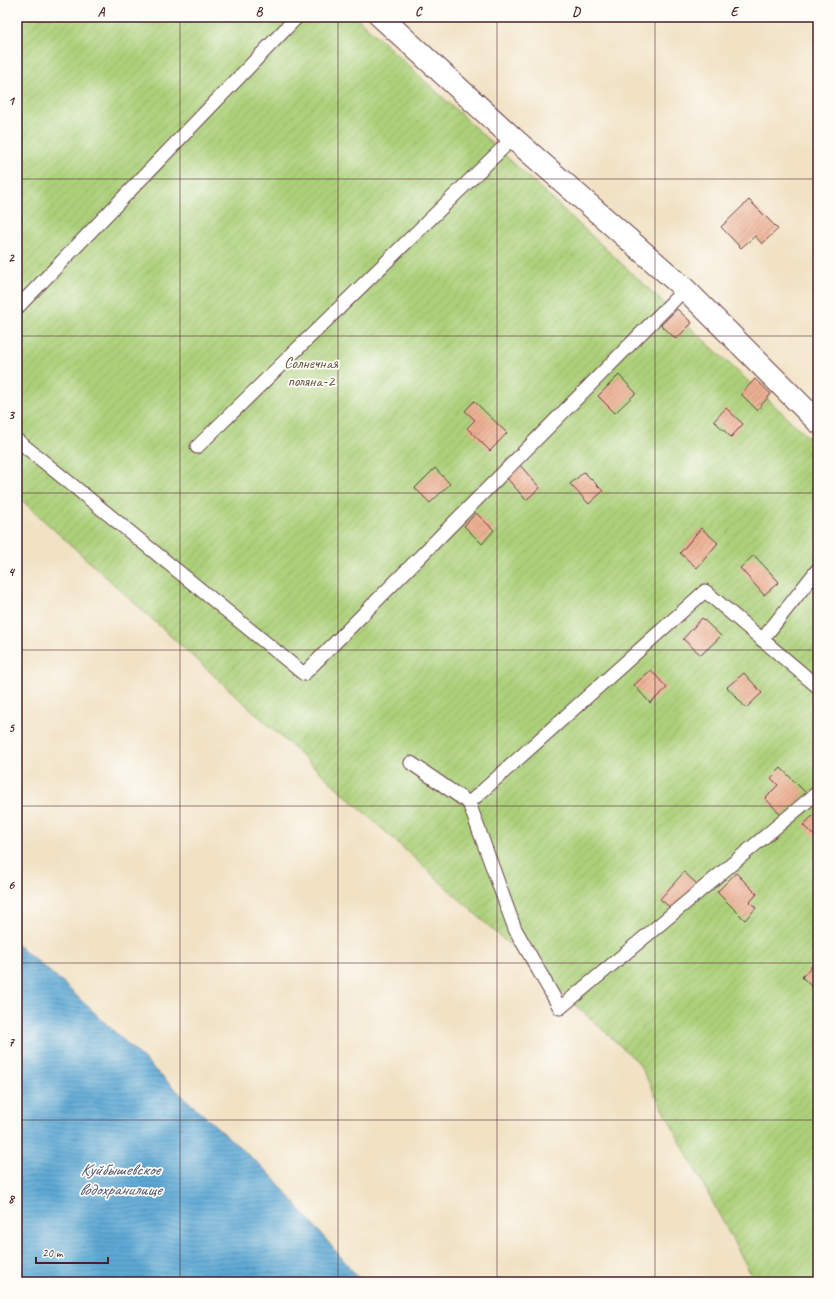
<svg xmlns="http://www.w3.org/2000/svg" width="835" height="1299" font-family="Caveat,sans-serif">
<style>
.garden{fill:url(#garden-furrows);stroke:#7b7852}
.water{fill:url(#water-rules);stroke:#546480}
.building{fill:url(#building-hatch)}
.lines{fill:none;stroke-linecap:round;stroke-linejoin:round}
.service-casing{stroke:#633c42;stroke-width:15}
.minor-casing{stroke:#633c42;stroke-width:24}
.service{stroke:#fff;stroke-width:13}
.minor{stroke:#fff;stroke-width:22}
.grid{fill:none;stroke:#4a1f2b;stroke-width:1;stroke-opacity:0.55}
.labels{text-anchor:middle;stroke-width:3.5;stroke-linejoin:round;paint-order:stroke}
.park-label{font-size:16px;fill:#675442;stroke:#fdfcf7}
.water-label{font-size:17px;font-style:italic;fill:#52566f;stroke:#fdfcf7}
.neatline{fill:none;stroke:#4a1f2b;stroke-width:1.5}
.grid-label{font-size:13px;text-anchor:middle;font-weight:bold;fill:#4a1f2b}
</style>
<defs>
<pattern id="garden-furrows" width="10" height="10" patternUnits="userSpaceOnUse"><rect width="10" height="10" fill="#acd079"/><path d="M-1 1l2-2M0 10L10 0M9 11l2-2" fill="none" stroke="#96b269"/></pattern>
<pattern id="water-rules" width="6" height="5" patternUnits="userSpaceOnUse"><rect width="6" height="5" fill="#5da9d5"/><path d="M0 2.5h6" fill="none" stroke="#4f89ad"/></pattern>
<pattern id="building-hatch" width="6" height="6" patternUnits="userSpaceOnUse"><rect width="6" height="6" fill="#edb093"/><path d="M-1 1l2-2M0 6l6-6M5 7l2-2" fill="none" stroke="#c28f78"/></pattern>
</defs>
<rect width="100%" height="100%" fill="#fdfcf7"/>
<filter id="ink" filterUnits="userSpaceOnUse"><feTurbulence type="fractalNoise" baseFrequency=".025" numOctaves="2"/><feDisplacementMap in="SourceGraphic" scale="8" xChannelSelector="R" yChannelSelector="G"/><feConvolveMatrix kernelMatrix="1 2 1 2 8 2 1 2 1" color-interpolation-filters="sRGB"/></filter>
<filter id="wash" filterUnits="userSpaceOnUse"><feTurbulence type="fractalNoise" baseFrequency=".012" numOctaves="4" result="noise"/><feDisplacementMap in="SourceGraphic" scale="16" xChannelSelector="R" yChannelSelector="G"/><feGaussianBlur stdDeviation="0.9" result="paint"/><feColorMatrix in="noise" values="0 0 0 0 0 0 0 0 0 0 0 0 0 0 0 0 0 1.4 0 .05"/><feComposite in="paint" operator="in"/></filter>
<g filter="url(#wash)">
<rect width="100%" height="100%" fill="#f1e2c4"/>
<path class="garden" d="M17,17H356L818,446V1282H755L638,1062L17,496Z"/>
<path class="water" d="M17,944L64,984L191,1104L271,1175L362,1282H17Z"/>
<g id="blocks">
<g class="building">
<path d="M749,200L778,229L762,244L755,236L741,248L721,227Z"/>
<path d="M677,309L692,323L676,339L661,325Z"/>
<path d="M619,375L636,393L615,413L598,396Z"/>
<path d="M755,379L771,394L757,410L741,394Z"/>
<path d="M474,401L507,433L490,451L467,428L475,420L465,411Z"/>
<path d="M726,408L743,424L731,437L714,421Z"/>
<path d="M519,464L540,488L526,500L505,476Z"/>
<path d="M435,468L450,484L430,503L415,488Z"/>
<path d="M584,472L603,491L589,504L570,484Z"/>
<path d="M476,513L494,530L482,544L464,526Z"/>
<path d="M701,528L718,543L697,568L680,553Z"/>
<path d="M754,555L779,582L764,595L740,568Z"/>
<path d="M702,618L721,636L701,655L683,639Z"/>
<path d="M651,670L667,688L650,703L634,685Z"/>
<path d="M744,673L762,693L746,708L727,687Z"/>
<path d="M781,768L806,793L782,816L765,798L778,785L771,778Z"/>
<path d="M818,811V840L803,825Z"/>
<path d="M684,872L697,884L674,911L660,899Z"/>
<path d="M736,873L757,894L750,902L756,908L745,920L717,892Z"/>
<path d="M816,961L818,963L817,992L802,977Z"/>
</g>
</g>
</g>
<g filter="url(#ink)">
<use href="#blocks" fill-opacity="0" stroke="#633c42" stroke-width="1"/>
<g class="lines">
<defs>
<g id="service">
<path d="M17,308L297,17"/>
<path d="M17,440L304,674L685,289"/>
<path d="M197,447L513,138"/>
<path d="M762,640L818,569"/>
<path d="M411,763L469,803L515,929L560,1008L818,792"/>
<path d="M469,803L705,591L818,687"/>
</g>
<path id="minor" d="M381,17L513,138L685,289L818,422"/>
</defs>
<use href="#service" class="service-casing"/>
<use href="#minor" class="minor-casing"/>
<use href="#service" class="service"/>
<use href="#minor" class="minor"/>
</g>
</g>
<path class="grid" d="M180,17V1282M338,17V1282M497,17V1282M655,17V1282M17,179H818M17,336H818M17,493H818M17,650H818M17,806H818M17,963H818M17,1120H818"/>
<g class="labels">
<g class="park-label">
<text x="311" y="368">Солнечная<tspan x="311" dy="18">поляна-2</tspan></text>
</g>
<g class="water-label">
<text x="120" y="1175">Куйбышевское<tspan x="120" dy="20">водохранилище</tspan></text>
</g>
</g>
<rect width="835" height="1299" fill="none" stroke="#fdfcf7" stroke-width="44"/>
<path d="M36 1257v6h72v-6" fill="none" stroke="#4a1f2b" stroke-width="2"/>
<text x="42" y="1257" font-size="12" fill="#4a1f2b" stroke="#fdfcf7" stroke-width="3" paint-order="stroke">20 m</text>
<rect x="22" y="22" width="791" height="1255" class="neatline"/>
<g class="grid-label">
<text x="101" y="16">A</text>
<text x="259" y="16">B</text>
<text x="418" y="16">C</text>
<text x="576" y="16">D</text>
<text x="734" y="16">E</text>
<text x="11" y="105">1</text>
<text x="11" y="262">2</text>
<text x="11" y="419">3</text>
<text x="11" y="576">4</text>
<text x="11" y="732">5</text>
<text x="11" y="889">6</text>
<text x="11" y="1046">7</text>
<text x="11" y="1203">8</text>
</g>
</svg>
